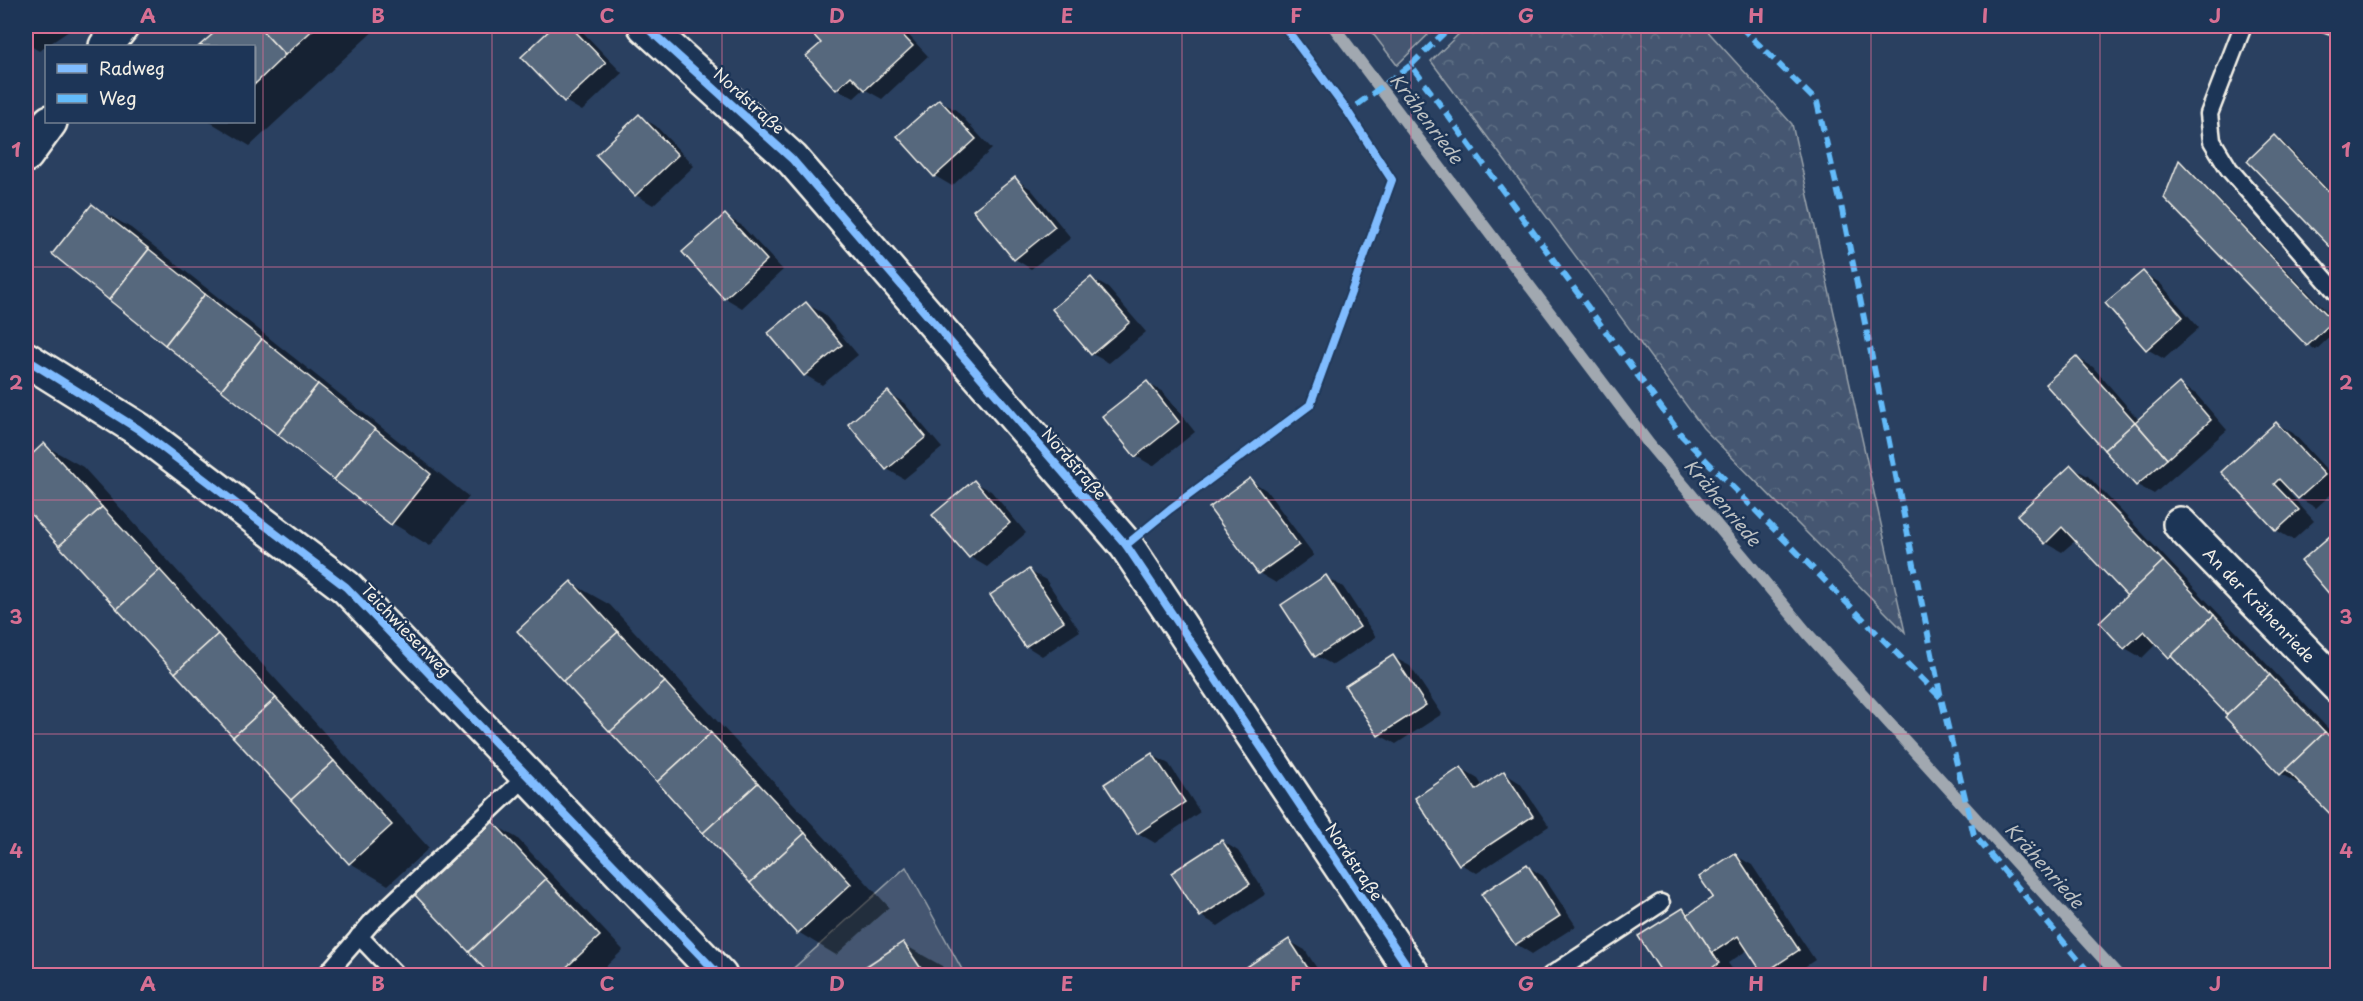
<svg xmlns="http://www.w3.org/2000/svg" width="2363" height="1001" font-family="'Playpen Sans',sans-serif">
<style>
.grass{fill:#445771;stroke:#9ca4ac;stroke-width:1.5}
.forest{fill:url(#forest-crowns);stroke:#9ca4ac;stroke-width:1.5}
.shadow{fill:#0007}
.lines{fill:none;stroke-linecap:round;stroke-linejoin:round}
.stream{stroke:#a1a8b0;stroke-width:12}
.building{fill:#56677d;stroke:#f4f1e8;stroke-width:1.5}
.lane-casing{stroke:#f4f1e8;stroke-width:21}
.street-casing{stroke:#f4f1e8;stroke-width:38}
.secondary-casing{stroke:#f4f1e8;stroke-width:38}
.lane{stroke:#1d3557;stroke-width:16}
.street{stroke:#1d3557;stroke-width:33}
.secondary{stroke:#1d3557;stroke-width:33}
.quiet{stroke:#63bbfa;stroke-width:6;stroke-dasharray:12 6;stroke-linecap:butt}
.cycleway-casing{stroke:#1d3557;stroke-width:11}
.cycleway{stroke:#80bcff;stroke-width:8}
.grid{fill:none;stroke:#d66f93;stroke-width:1.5;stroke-opacity:0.55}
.labels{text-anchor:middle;stroke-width:5;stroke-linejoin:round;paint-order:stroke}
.street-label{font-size:16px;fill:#f4f1e8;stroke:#1d3557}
.water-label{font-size:18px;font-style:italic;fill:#bdc1c2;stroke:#1d3557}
.neatline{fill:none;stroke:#d66f93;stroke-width:2}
.grid-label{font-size:20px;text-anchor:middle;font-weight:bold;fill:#d66f93}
</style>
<defs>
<pattern id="forest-crowns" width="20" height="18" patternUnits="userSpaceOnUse" patternTransform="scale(1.5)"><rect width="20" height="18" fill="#445771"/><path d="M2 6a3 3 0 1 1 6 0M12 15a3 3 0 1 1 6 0" fill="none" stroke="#607085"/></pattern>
</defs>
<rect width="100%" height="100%" fill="#2a4060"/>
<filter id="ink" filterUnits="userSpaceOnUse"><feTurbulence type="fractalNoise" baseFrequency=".0167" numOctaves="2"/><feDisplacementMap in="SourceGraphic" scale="12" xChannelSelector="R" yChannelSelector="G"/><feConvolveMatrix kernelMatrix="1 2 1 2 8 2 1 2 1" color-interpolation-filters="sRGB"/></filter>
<g filter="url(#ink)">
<g class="grass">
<path d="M1367,26H1437L1397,65Z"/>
<path d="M906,867L965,975H926L903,942L852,975H786Z"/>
</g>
<path class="forest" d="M1467,26H1703L1792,124L1905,632L1703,428L1431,61Z"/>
<g class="shadow">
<path d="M26,26H70L72,29L39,51L26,43Z"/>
<path d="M225,26H379L250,146L210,122H254V46H202Z"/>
<path d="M557,26H574L580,29L622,73L582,111L565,101L523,57Z"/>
<path d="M807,26H900L928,56L882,99L864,89L854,98L837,89L823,43Z"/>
<path d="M2311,26H2338V36Z"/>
<path d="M939,101L956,110L992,149L952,186L935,176Z"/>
<path d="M639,116L656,126L694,166L653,205L636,195L598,155Z"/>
<path d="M2274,137L2283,142L2338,200V253Z"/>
<path d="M2179,162L2187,167L2338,323V329L2316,350L2308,345Z"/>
<path d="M1015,179L1031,189L1071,238L1031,269L1015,259Z"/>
<path d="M93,206L131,228L469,497L430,546L392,523Z"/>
<path d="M725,216L741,225L783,270L742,308L725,298Z"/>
<path d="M2143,273L2160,283L2199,328L2164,359L2147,349Z"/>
<path d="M1091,278L1108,288L1146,332L1109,363L1092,354Z"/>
<path d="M806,304L823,313L858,355L822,385L805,375Z"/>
<path d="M2076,357L2093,367L2139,420L2179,385L2196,394L2227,430L2154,494L2137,485Z"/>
<path d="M1147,383L1163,392L1195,432L1153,466L1136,456Z"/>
<path d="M888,393L904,403L942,448L904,479L887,469L850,424Z"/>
<path d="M2277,424L2293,433L2338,482V488L2316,508L2299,498L2293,491L2290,494L2314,521L2293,540L2276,530L2223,472Z"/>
<path d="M44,445L83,467L429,848L388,885L350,863L26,506V462Z"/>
<path d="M2071,467L2088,476L2338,739V820L2300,781L2297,783L2281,774L2230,715L2179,662L2170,657L2157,643L2142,658L2125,648L2101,622L2129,596L2076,540L2062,552L2046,543Z"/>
<path d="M1250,480L1266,490L1314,555L1276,583L1259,573L1211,509Z"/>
<path d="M974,482L991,491L1026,533L987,567L970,557Z"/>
<path d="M1029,571L1046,580L1080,631L1042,656L1026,646Z"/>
<path d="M1326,577L1343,587L1376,637L1333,665L1316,656Z"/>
<path d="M571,583L610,605L889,907L836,955L798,932Z"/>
<path d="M1393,657L1410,666L1442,714L1396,744L1379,735Z"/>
<path d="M1152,755L1169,764L1200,812L1155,843L1138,833Z"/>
<path d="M1461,769L1478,779L1483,787L1504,773L1520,783L1549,826L1477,873L1460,864Z"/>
<path d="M493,824L517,838L623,950L596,976H493Z"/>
<path d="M1222,841L1238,851L1266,894L1218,926L1201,916Z"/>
<path d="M1735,855L1752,865L1815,960L1791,976H1769L1764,973L1749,949L1728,963L1735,973L1731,976H1666L1683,909L1691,914L1715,898Z"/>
<path d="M1527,866L1543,876L1576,926L1532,954L1516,944Z"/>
<path d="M1289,941L1305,950L1322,976H1235Z"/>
<path d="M903,944L942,966L948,976H855Z"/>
<path d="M370,968L378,973L381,976H362Z"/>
</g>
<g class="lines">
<path class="stream" d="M1333,26L1649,444L1808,634L2119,976"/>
</g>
<g class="building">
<path d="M222,26H258L285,55L254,85V46H199Z"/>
<path d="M258,26H317L285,55Z"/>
<path d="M554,26H570L606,63L564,102L521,57Z"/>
<path d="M805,26H894L913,46L865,90L851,76L836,90L806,56L821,43Z"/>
<path d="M2307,26H2332L2329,34Z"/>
<path d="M939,99L976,139L934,177L897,136Z"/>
<path d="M639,114L678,155L635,196L596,155Z"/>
<path d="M2274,135L2338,202V255L2247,161Z"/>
<path d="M2179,160L2333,321L2307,346L2164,198Z"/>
<path d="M1015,177L1055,227L1014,260L973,210Z"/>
<path d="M92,204L149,249L109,300L52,254Z"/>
<path d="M725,214L767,260L724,299L682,252Z"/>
<path d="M149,249L205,294L165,345L109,300Z"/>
<path d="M2143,271L2183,317L2146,350L2105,303Z"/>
<path d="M1091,277L1130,322L1091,355L1052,309Z"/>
<path d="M205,294L262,339L221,390L165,345Z"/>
<path d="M806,302L842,345L804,376L768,333Z"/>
<path d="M262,339L318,384L278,435L221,390Z"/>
<path d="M2076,356L2135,422L2104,450L2045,384Z"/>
<path d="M1147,381L1179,422L1135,457L1102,416Z"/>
<path d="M2179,383L2211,420L2167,459L2135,422Z"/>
<path d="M318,384L375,429L334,480L278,435Z"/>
<path d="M888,391L926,437L886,470L848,424Z"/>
<path d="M2135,422L2167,459L2136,486L2104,450Z"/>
<path d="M2276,422L2325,475L2298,499L2279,479L2274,484L2299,510L2276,531L2221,472Z"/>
<path d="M375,429L431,474L391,525L334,480Z"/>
<path d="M44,443L102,507L59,546L26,509V460Z"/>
<path d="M2071,465L2163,561L2127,596L2062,527L2045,544L2017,515Z"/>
<path d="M1250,478L1299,545L1258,574L1209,508Z"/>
<path d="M974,480L1010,523L969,558L932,515Z"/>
<path d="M102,507L160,570L117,609L59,546Z"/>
<path d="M2338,529V590L2331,596L2301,561Z"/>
<path d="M2163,561L2214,615L2169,658L2144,631L2124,649L2099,622Z"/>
<path d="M1029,569L1064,621L1025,647L990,595Z"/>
<path d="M160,570L218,634L175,673L117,609Z"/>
<path d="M1326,575L1360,627L1315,657L1281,605Z"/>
<path d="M571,581L618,632L563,681L517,631Z"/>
<path d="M2214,615L2270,675L2227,715L2171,656Z"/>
<path d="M618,632L665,682L610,732L563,681Z"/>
<path d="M218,634L276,698L233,737L175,673Z"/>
<path d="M1393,655L1426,705L1378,736L1345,686Z"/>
<path d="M2270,675L2325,732L2280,775L2225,717Z"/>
<path d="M665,682L711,733L657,782L610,732Z"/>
<path d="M276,698L334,761L291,800L233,737Z"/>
<path d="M2325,732L2338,745V822L2286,769Z"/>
<path d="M711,733L758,783L703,833L657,782Z"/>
<path d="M1152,753L1185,802L1137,834L1104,784Z"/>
<path d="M334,761L392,825L349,864L291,800Z"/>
<path d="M1461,767L1476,790L1504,771L1533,816L1459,865L1415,798Z"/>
<path d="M758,783L805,833L750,883L703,833Z"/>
<path d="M493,822L546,879L469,952L415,895Z"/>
<path d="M805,833L851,884L797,934L750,883Z"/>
<path d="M1222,840L1250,884L1200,917L1171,873Z"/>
<path d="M1735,853L1799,950L1763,974L1738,936L1712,953L1687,915L1713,897L1699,877Z"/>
<path d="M1527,864L1560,916L1515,945L1481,894Z"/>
<path d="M546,879L600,936L557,976H491L469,952Z"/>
<path d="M1683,908L1719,963L1700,976H1664L1638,936Z"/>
<path d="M1289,939L1313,976H1233Z"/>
<path d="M903,942L926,976H852Z"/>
</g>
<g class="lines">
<defs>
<g id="lane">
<path d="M2243,26L2209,114L2212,141L2229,169L2338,294"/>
<path d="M359,936L397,976"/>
<path d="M325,976L371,923L528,775"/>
<path d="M1550,976L1661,903"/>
</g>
<g id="street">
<path d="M645,26L792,159L1126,545L1414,976"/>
<path d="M26,359L138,429L346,587L720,976"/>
<path d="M2180,524L2338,686"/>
</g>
<g id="secondary">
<path d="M106,46L122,26"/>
<path d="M26,155L50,122"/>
</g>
</defs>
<use href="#lane" class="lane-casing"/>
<use href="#street" class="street-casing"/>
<use href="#secondary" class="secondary-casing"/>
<use href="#lane" class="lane"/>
<use href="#street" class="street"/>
<use href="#secondary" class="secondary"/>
<g class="quiet">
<path d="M1740,26L1817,102L1841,205L1941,698L1974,835L2092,976"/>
<path d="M1411,65L1451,26"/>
<path d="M1357,105L1411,65L1682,436L1941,698"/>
</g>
<defs>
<g id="cycleway">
<path d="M645,26L792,159L1126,545L1414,976"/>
<path d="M26,359L138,429L346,587L720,976"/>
<path d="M1126,545L1170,509L1310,405L1392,180L1348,112L1284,26"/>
</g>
</defs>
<use href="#cycleway" class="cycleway-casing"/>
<use href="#cycleway" class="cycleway"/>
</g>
</g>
<path class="grid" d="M263,26V976M492,26V976M722,26V976M952,26V976M1182,26V976M1411,26V976M1641,26V976M1871,26V976M2100,26V976M26,267H2338M26,500H2338M26,734H2338"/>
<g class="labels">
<g class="street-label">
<text transform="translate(749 101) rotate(42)" y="6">Nordstraße</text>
<text transform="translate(1074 464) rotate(49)" y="6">Nordstraße</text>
<text transform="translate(2259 605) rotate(46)" y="6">An der Krähenriede</text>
<text transform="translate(406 630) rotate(46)" y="6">Teichwiesenweg</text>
<text transform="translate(1354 862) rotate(56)" y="6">Nordstraße</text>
</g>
<g class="water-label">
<text transform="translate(1426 119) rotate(53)" y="6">Krähenriede</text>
<text transform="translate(1722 503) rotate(50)" y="6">Krähenriede</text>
<text transform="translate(2044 866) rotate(48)" y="6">Krähenriede</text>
</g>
</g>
<rect width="2363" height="1001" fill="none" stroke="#1d3557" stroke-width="66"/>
<rect x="45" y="45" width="210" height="78" fill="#1d3557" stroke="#738091" stroke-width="1.5"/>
<rect x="57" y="64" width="30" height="9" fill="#80bcff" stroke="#738091" stroke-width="1.5"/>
<text x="99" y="75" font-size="18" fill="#f4f1e8">Radweg</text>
<rect x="57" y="94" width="30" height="9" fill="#63bbfa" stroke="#738091" stroke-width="1.5"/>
<text x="99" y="105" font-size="18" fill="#f4f1e8">Weg</text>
<rect x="33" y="33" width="2297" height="935" class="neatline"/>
<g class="grid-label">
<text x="148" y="23">A</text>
<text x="378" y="23">B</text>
<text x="607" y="23">C</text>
<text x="837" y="23">D</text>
<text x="1067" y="23">E</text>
<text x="1296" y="23">F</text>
<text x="1526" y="23">G</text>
<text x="1756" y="23">H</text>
<text x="1985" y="23">I</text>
<text x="2215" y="23">J</text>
<text x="16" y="157">1</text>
<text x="2346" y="157">1</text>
<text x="16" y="390">2</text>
<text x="2346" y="390">2</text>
<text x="16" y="624">3</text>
<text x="2346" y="624">3</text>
<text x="16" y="858">4</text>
<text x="2346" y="858">4</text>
<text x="148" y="991">A</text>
<text x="378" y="991">B</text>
<text x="607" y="991">C</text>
<text x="837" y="991">D</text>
<text x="1067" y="991">E</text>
<text x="1296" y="991">F</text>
<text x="1526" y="991">G</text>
<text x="1756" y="991">H</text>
<text x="1985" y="991">I</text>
<text x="2215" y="991">J</text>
</g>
</svg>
